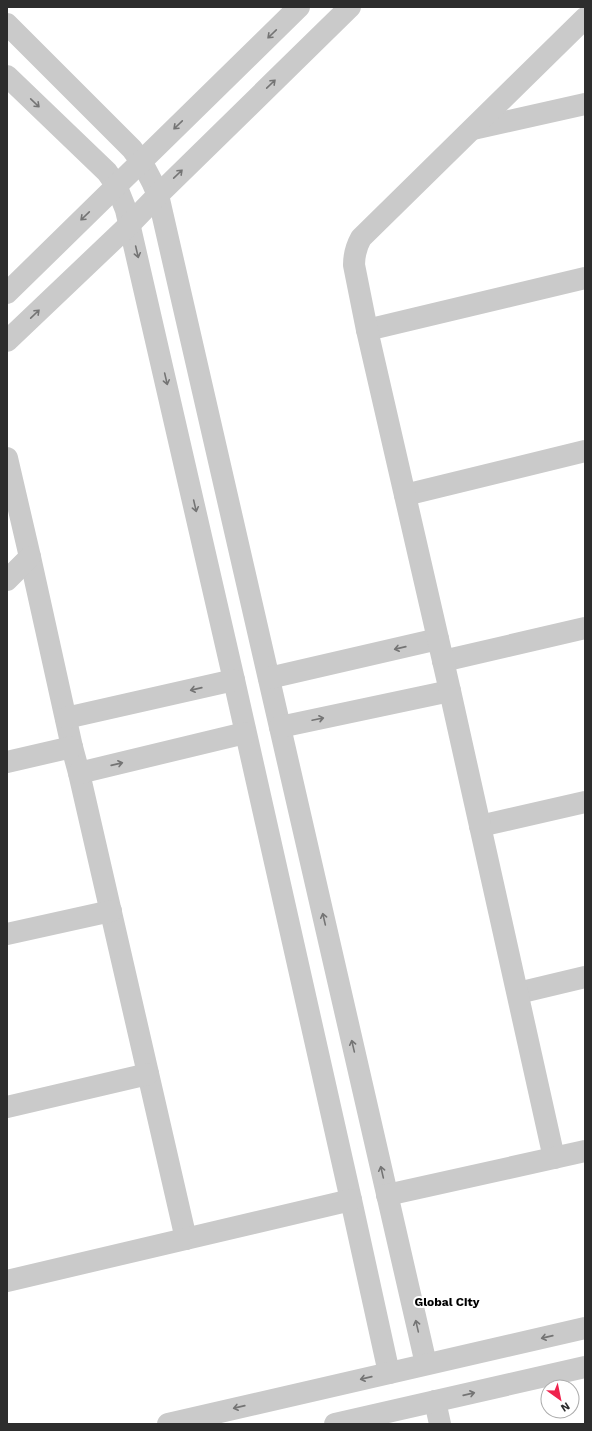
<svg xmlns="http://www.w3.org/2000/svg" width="592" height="1431" font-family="'Work Sans',sans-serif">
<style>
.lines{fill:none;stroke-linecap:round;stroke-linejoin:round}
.minor{stroke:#cacaca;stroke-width:22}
.oneway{stroke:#747474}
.labels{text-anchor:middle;stroke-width:4;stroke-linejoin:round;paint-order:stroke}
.neighbourhood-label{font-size:12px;font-weight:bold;fill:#000;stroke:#fff}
</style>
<rect width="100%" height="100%" fill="#fff"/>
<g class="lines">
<g class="minor">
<path d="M7,24L132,149C143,163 151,178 158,195L426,1364"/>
<path d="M7,76L107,172L116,185L126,210L234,680L351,1200L389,1373"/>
<path d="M473,129L585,104"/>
<path d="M7,293L299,7"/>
<path d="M367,330L585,278"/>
<path d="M7,341L130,224L158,195L350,7"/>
<path d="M7,458L30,557L72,747L79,773L186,1239"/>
<path d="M405,495L585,451"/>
<path d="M7,580L30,557"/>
<path d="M443,661L585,628"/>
<path d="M269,678L438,639"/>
<path d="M66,718L234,680"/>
<path d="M280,727L450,691"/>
<path d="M7,762L72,747"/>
<path d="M79,773L245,733"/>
<path d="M480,826L585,802"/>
<path d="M7,934L111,911"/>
<path d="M518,993L585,977"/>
<path d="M7,1107L148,1074"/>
<path d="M554,1158L450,691L367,330L354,265C354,254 356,247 361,238L585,18"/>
<path d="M387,1195L585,1151"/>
<path d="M7,1281L351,1200"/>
<path d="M435,1401L440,1424"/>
<path d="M168,1424L585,1328"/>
<path d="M335,1424L585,1367"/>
</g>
</g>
<defs><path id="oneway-shaft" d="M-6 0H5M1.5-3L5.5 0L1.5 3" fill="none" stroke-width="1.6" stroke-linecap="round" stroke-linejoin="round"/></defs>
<g class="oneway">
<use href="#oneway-shaft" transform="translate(272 34) rotate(136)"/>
<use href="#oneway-shaft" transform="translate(271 84) rotate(-44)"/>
<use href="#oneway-shaft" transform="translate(35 103) rotate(44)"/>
<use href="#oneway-shaft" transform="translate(178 125) rotate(136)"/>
<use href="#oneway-shaft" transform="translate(178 174) rotate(-44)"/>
<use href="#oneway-shaft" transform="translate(85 216) rotate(136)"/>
<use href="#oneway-shaft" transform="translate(137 252) rotate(77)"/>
<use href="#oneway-shaft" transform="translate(35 314) rotate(-44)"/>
<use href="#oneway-shaft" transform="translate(166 379) rotate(77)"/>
<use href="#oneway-shaft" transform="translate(195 506) rotate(77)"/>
<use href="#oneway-shaft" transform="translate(400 648) rotate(167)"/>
<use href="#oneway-shaft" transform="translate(196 689) rotate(167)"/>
<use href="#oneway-shaft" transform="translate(318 719) rotate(-12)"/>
<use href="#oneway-shaft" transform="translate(117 764) rotate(-13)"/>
<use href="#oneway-shaft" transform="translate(324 919) rotate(-103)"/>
<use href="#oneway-shaft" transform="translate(353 1046) rotate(-103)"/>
<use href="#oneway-shaft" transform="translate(382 1172) rotate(-103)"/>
<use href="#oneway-shaft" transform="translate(417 1326) rotate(-103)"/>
<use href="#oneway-shaft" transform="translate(547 1337) rotate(167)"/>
<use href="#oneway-shaft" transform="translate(366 1378) rotate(167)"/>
<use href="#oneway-shaft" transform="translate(469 1394) rotate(-13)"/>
<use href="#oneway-shaft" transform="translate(239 1407) rotate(167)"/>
</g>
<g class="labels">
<g class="neighbourhood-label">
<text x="447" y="1306">Global City</text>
</g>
</g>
<rect width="592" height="1431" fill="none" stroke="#2d2d2d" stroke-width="16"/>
<g transform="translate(560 1399) rotate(147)"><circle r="19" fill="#ffffff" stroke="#ababab"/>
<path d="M0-3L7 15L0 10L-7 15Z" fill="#ef234d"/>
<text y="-6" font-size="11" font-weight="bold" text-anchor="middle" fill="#2d2d2d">N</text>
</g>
</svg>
